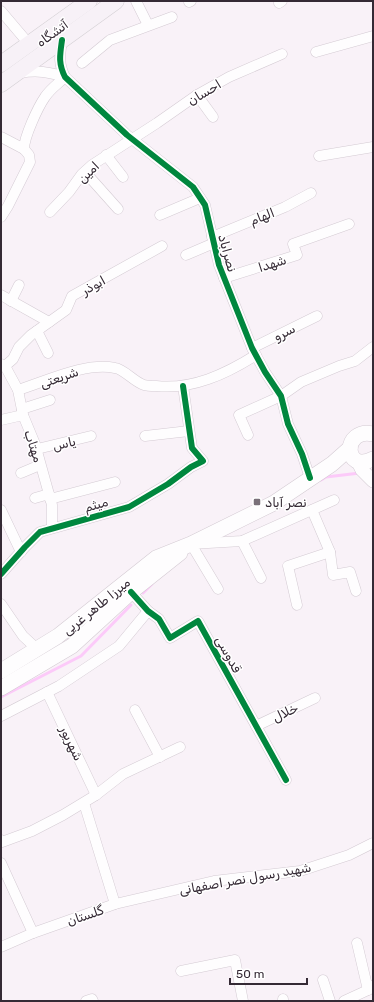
<svg xmlns="http://www.w3.org/2000/svg" width="374" height="1002" font-family="Rubik,Vazirmatn,sans-serif">
<style>
.lines{fill:none;stroke-linecap:round;stroke-linejoin:round}
.stream{stroke:#fccaf9;stroke-width:3}
.minor-casing{stroke:#d4cbd3;stroke-width:11}
.tertiary-casing{stroke:#d4cbd3;stroke-width:14}
.secondary-casing{stroke:#d4cbd3;stroke-width:16}
.primary-casing{stroke:#d4d0d4;stroke-width:17}
.minor{stroke:#fefdfe;stroke-width:10}
.tertiary{stroke:#fefdfe;stroke-width:13}
.secondary{stroke:#fefdfe;stroke-width:15}
.primary{stroke:#f7f1f7;stroke-width:16}
.cycleway-casing{stroke:#fff;stroke-width:8}
.cycleway{stroke:#00873e;stroke-width:6}
.poi-dot{fill:#7a7079;stroke:#fff;stroke-width:1.5}
.labels{text-anchor:middle;stroke-width:3;stroke-linejoin:round;paint-order:stroke}
.street-label{font-size:13px;fill:#352a35;stroke:#fff}
.poi-label{font-size:13px;fill:#352a35;stroke:#fff;text-anchor:start}
</style>
<rect width="100%" height="100%" fill="#f9f2f8"/>
<g class="lines">
<g class="stream">
<path d="M321,480L326,477L360,473"/>
<path d="M143,593L152,584"/>
<path d="M1,697L81,656L131,605"/>
</g>
<defs>
<g id="minor">
<path d="M136,1L148,25"/>
<path d="M189,2L191,1"/>
<path d="M279,3L282,1"/>
<path d="M1,11L29,44"/>
<path d="M62,40C60,55 58,63 65,77L127,135L193,187L205,205L219,265L252,348L265,372L281,396L288,424L302,454L310,478"/>
<path d="M316,52L373,36"/>
<path d="M82,63L110,40L172,17"/>
<path d="M20,73C37,70 49,72 65,77"/>
<path d="M197,95L213,117"/>
<path d="M1,137L24,149"/>
<path d="M106,155L123,177"/>
<path d="M319,156L373,147"/>
<path d="M85,172L118,209"/>
<path d="M50,212L69,192L82,174L92,165L157,123L197,95L229,77L282,54"/>
<path d="M160,215L200,198"/>
<path d="M1,217L8,206L30,162L29,155L24,149C24,137 38,107 45,97C50,89 59,83 65,77"/>
<path d="M212,237L285,207L311,193"/>
<path d="M186,255L214,243"/>
<path d="M224,278L297,255L293,244L349,224"/>
<path d="M1,295L49,322"/>
<path d="M11,301L19,285"/>
<path d="M37,331L48,353"/>
<path d="M252,348L317,316"/>
<path d="M1,364L5,366L13,359L19,347L31,335L66,310L72,296L162,246"/>
<path d="M5,366L18,390L23,415L35,444L52,505V528"/>
<path d="M18,390C47,381 85,362 115,368C124,369 134,382 144,385C147,386 152,386 156,386C192,390 226,374 256,355"/>
<path d="M22,409L50,400"/>
<path d="M1,420L23,415"/>
<path d="M248,435L239,415L281,396L301,382L339,366L355,361L373,347"/>
<path d="M145,436L189,431"/>
<path d="M37,449L91,436"/>
<path d="M21,473L40,465"/>
<path d="M35,498L49,494"/>
<path d="M50,499L115,482"/>
<path d="M1,510L21,552"/>
<path d="M242,541L261,578"/>
<path d="M330,552L333,575L350,572L356,591"/>
<path d="M1,574L25,547L40,532L129,507L168,484L191,467L203,461L192,448L183,386"/>
<path d="M218,589L191,544L242,541L334,500"/>
<path d="M131,592L148,611L159,619L170,638L198,621L286,780"/>
<path d="M1,604L23,636L37,649"/>
<path d="M297,605L288,566L330,552L312,510"/>
<path d="M47,692L96,795"/>
<path d="M135,710L160,757"/>
<path d="M1,716L59,686L119,646L148,611"/>
<path d="M256,726L315,698"/>
<path d="M1,840L2,842L32,831L63,815L96,795L123,774L180,747"/>
<path d="M1,863L33,933"/>
<path d="M115,904L214,881L300,871L349,855L373,843"/>
<path d="M357,943L368,990"/>
<path d="M1,947L33,933L115,904L84,803"/>
<path d="M181,971L235,960L243,1001"/>
<path d="M323,980L330,1001"/>
<path d="M283,999V1001"/>
<path d="M86,1001L92,999L93,1001"/>
<path d="M344,1001L368,990L372,986"/>
</g>
<path id="tertiary" d="M358,462L362,470L373,481"/>
<g id="secondary">
<path d="M373,434C342,427 343,474 373,459"/>
<path d="M1,671L58,636L156,558L191,544L274,503L332,464L350,448"/>
<path d="M1,688L72,646L131,592L180,553"/>
</g>
<g id="primary">
<path d="M1,64L89,1"/>
<path d="M1,84L116,1"/>
</g>
</defs>
<use href="#minor" class="minor-casing"/>
<use href="#tertiary" class="tertiary-casing"/>
<use href="#secondary" class="secondary-casing"/>
<use href="#primary" class="primary-casing"/>
<use href="#minor" class="minor"/>
<use href="#tertiary" class="tertiary"/>
<use href="#secondary" class="secondary"/>
<use href="#primary" class="primary"/>
<defs>
<g id="cycleway">
<path d="M62,40C60,55 58,63 65,77L127,135L193,187L205,205L219,265L252,348L265,372L281,396L288,424L302,454L310,478"/>
<path d="M1,574L25,547L40,532L129,507L168,484L191,467L203,461L192,448L183,386"/>
<path d="M131,592L148,611L159,619L170,638L198,621L286,780"/>
</g>
</defs>
<use href="#cycleway" class="cycleway-casing"/>
<use href="#cycleway" class="cycleway"/>
</g>
<rect class="poi-dot" x="253" y="498" width="8" height="8" rx="2"/>
<g class="labels">
<g class="street-label">
<text transform="translate(52 33) rotate(-36)" y="5">آتشگاه</text>
<text transform="translate(204 92) rotate(-31)" y="5">احسان</text>
<text transform="translate(88 172) rotate(-44)" y="5">امین</text>
<text transform="translate(262 216) rotate(-21)" y="5">الهام</text>
<text transform="translate(228 253) rotate(74)" y="5">نصراباد</text>
<text transform="translate(272 263) rotate(-18)" y="5">شهدا</text>
<text transform="translate(93 285) rotate(-29)" y="5">ابوذر</text>
<text transform="translate(284 332) rotate(-27)" y="5">سرو</text>
<text transform="translate(59 377) rotate(-19)" y="5">شریعتی</text>
<text transform="translate(64 443) rotate(-13)" y="5">یاس</text>
<text transform="translate(34 446) rotate(72)" y="5">مهتاب</text>
<text transform="translate(96 504) rotate(-16)" y="5">میثم</text>
<text transform="translate(96 606) rotate(-39)" y="5">میرزا طاهر غربی</text>
<text transform="translate(229 654) rotate(61)" y="5">قدوسی</text>
<text transform="translate(285 712) rotate(-25)" y="5">خلال</text>
<text transform="translate(72 743) rotate(65)" y="5">شهریور</text>
<text transform="translate(245 878) rotate(-10)" y="5">شهید رسول نصر اصفهانی</text>
<text transform="translate(85 915) rotate(-19)" y="5">گلستان</text>
</g>
<g class="poi-label">
<text x="265" y="507">نصر آباد</text>
</g>
</g>
<rect width="374" height="1002" fill="none" stroke="#352a35" stroke-width="4"/>
<path d="M230 978v6h77v-6" fill="none" stroke="#352a35" stroke-width="2"/>
<text x="236" y="978" font-size="12" fill="#352a35" stroke="#ffffff" stroke-width="3" paint-order="stroke">50 m</text>
</svg>
